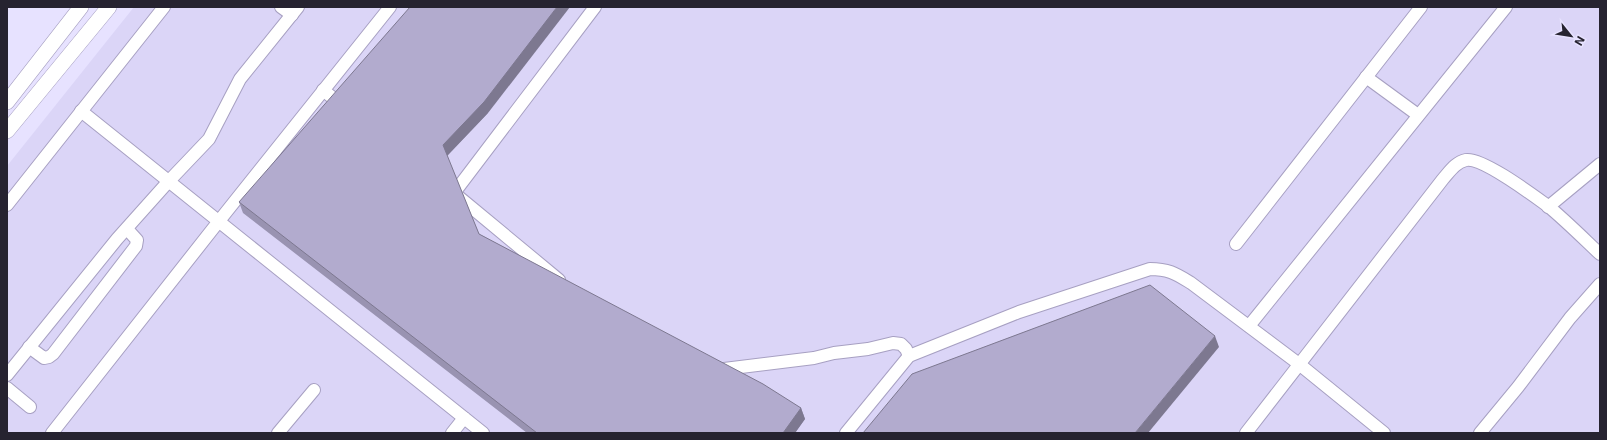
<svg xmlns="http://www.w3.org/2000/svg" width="1607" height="440" font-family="Inter,sans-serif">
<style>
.built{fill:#dbd5f7}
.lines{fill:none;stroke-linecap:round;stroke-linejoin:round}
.minor-casing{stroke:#a7a0c2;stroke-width:14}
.major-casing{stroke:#a7a0c2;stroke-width:16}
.minor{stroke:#fff;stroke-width:12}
.major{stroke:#fff;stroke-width:15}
.wall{fill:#9993b1}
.shaded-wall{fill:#7d7890}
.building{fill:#b2abce;stroke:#7d7890}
</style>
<rect width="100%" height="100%" fill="#e7e2ff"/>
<path class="built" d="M134,7H1600V433H7V166Z"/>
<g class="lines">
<defs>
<g id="minor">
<path d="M281,7L292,15"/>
<path d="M1366,77L1418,115"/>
<path d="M323,90L344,107"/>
<path d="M81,111L483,433"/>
<path d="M454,193L559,280"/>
<path d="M454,193L595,7"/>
<path d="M7,205L164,7"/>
<path d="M1548,207L1600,164"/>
<path d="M1236,244L1421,7"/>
<path d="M1249,326L1506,7"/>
<path d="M29,347L44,358L49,357L53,354L136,246L137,240L127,229"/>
<path d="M716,370L814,358L834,353L868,349L893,343L901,344L906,349L909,356"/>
<path d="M7,375L117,239L168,182L209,139L240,79L298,7"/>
<path d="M7,388L30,407"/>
<path d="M52,433L219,221L390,7"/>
<path d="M278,433L314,390"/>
<path d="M452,433L464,418"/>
<path d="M846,433L909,356L1019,312L1150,269C1169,269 1176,274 1191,283L1299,364L1384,433"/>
<path d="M1246,433L1443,179C1450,171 1456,162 1466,160C1482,157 1534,196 1548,206C1566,221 1583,238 1600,254"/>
<path d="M1480,433L1518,387L1570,318L1600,284"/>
</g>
<g id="major">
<path d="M7,102L81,7"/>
<path d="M7,131L109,7"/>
</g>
</defs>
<use href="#minor" class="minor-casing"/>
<use href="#major" class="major-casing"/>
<use href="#minor" class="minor"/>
<use href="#major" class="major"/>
</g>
<path class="wall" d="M488,113L447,156L479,234L801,408L805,419L795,433H527L243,213L239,202Z"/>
<g class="shaded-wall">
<path d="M557,7H570L488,113L447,156L443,145Z"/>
<path d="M1215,336L1219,347L1148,433H1135Z"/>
<path d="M801,408L805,419L795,433H783Z"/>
</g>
<g class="building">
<path d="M410,7H557L484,102L443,145L479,234L763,384L801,408L783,433H537L239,202Z"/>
<path d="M1150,285L1215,336L1135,433H863L912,374Z"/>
</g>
<rect width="1607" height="440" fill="none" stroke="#262330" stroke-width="16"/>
<g transform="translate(1571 36) rotate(120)" stroke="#e7e2ff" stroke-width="3" paint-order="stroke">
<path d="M0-3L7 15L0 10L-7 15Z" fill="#262330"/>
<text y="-6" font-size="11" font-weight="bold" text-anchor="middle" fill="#262330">N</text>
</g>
</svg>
